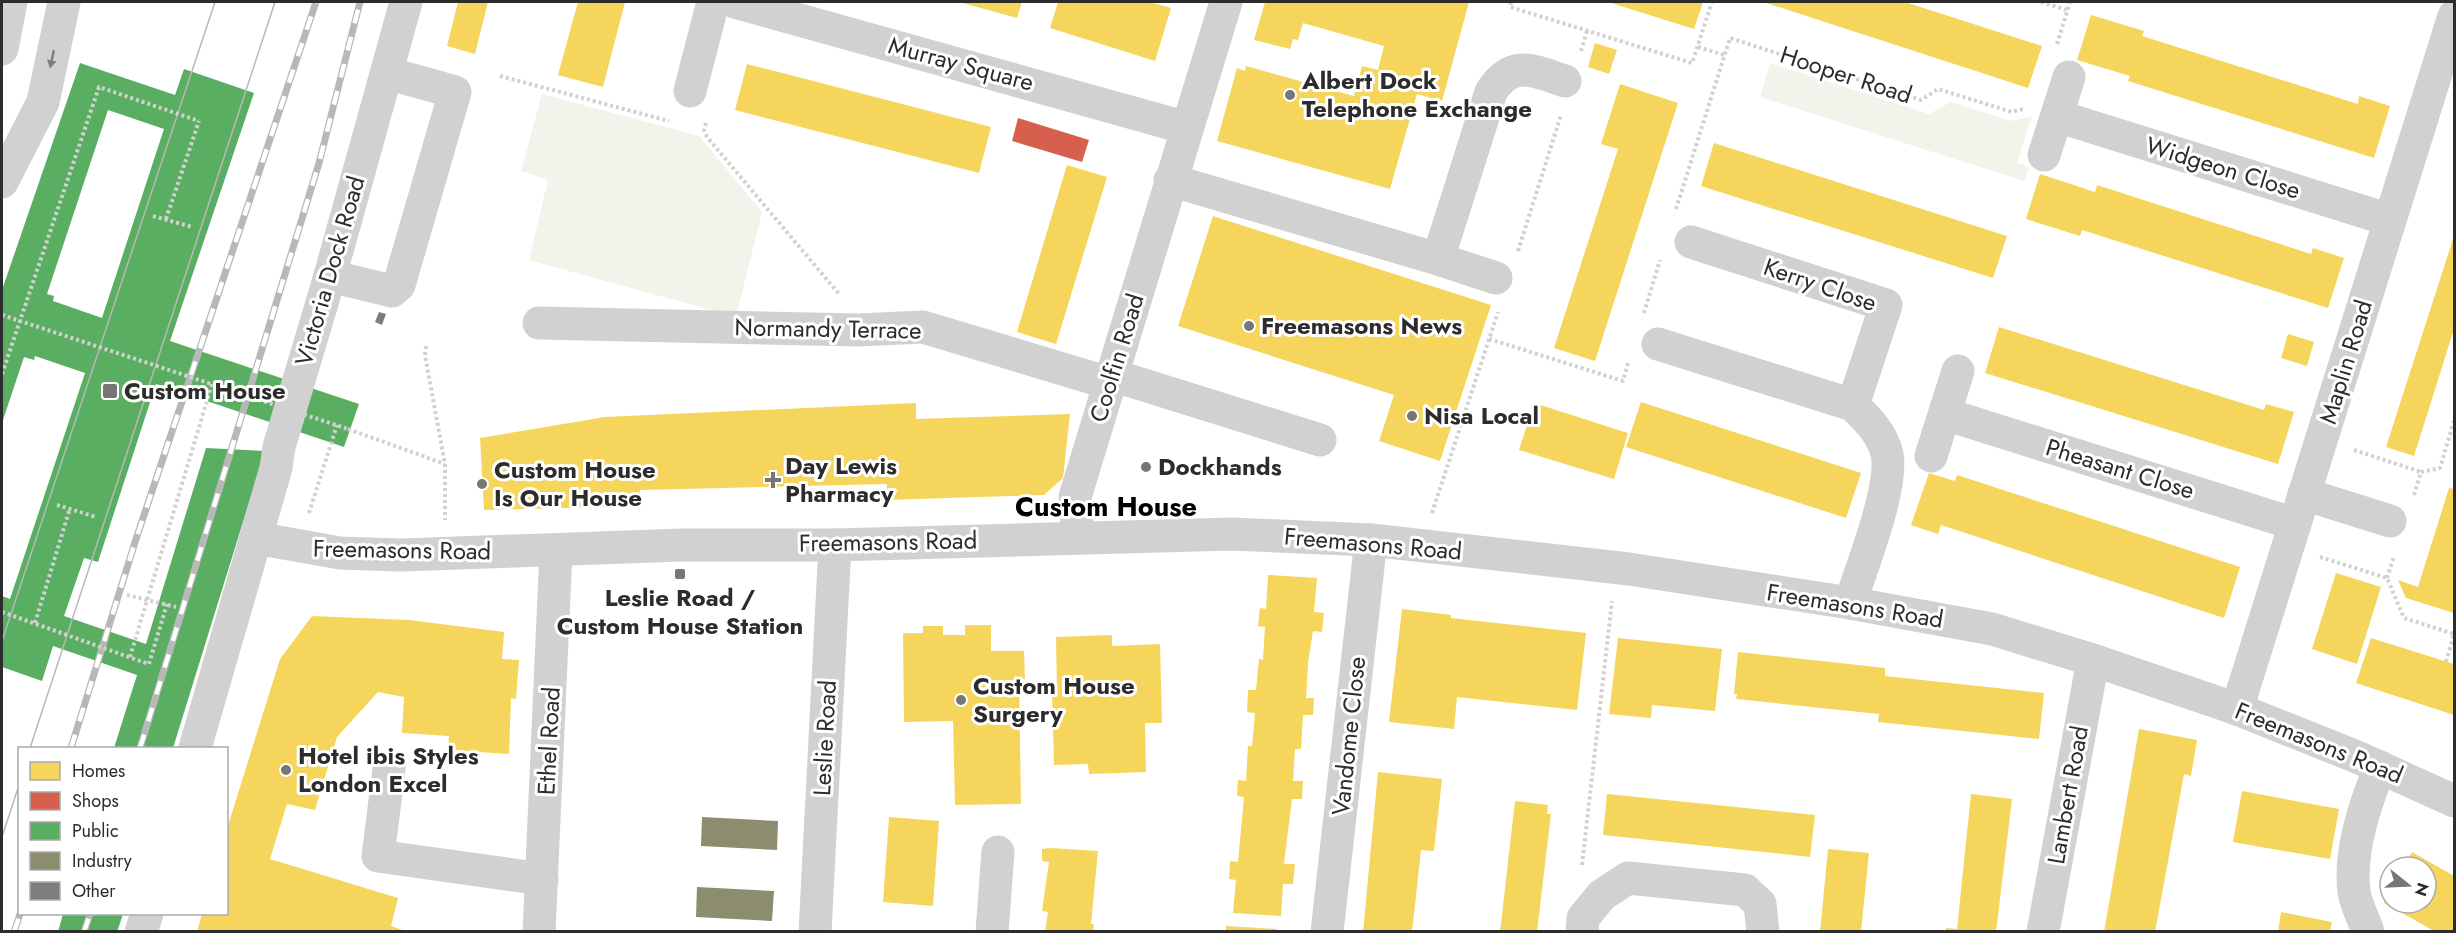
<svg xmlns="http://www.w3.org/2000/svg" width="2456" height="933" font-family="Jost,sans-serif">
<style>
.green{fill:#f1f4ea}
.homes{fill:#f6d55c}
.shops{fill:#d6604d}
.public{fill:#5aae61;fill-rule:evenodd}
.industry{fill:#8c8c6e}
.building{fill:#7d7d7d}
.lines{fill:none;stroke-linecap:round;stroke-linejoin:round}
.path{stroke:#d1d1d1;stroke-width:4;stroke-dasharray:3 3;stroke-linecap:butt}
.minor{stroke:#d1d1d1;stroke-width:33}
.tram{stroke:#b8b8b8;stroke-width:1.5}
.rail-casing{stroke:#b8b8b8;stroke-width:7}
.rail{stroke:#fff;stroke-width:4.5;stroke-dasharray:14;stroke-linecap:butt}
.path-bridge{stroke:#d1d1d1;stroke-width:4;stroke-dasharray:3 3;stroke-linecap:butt}
.oneway{fill:#7e7e7e}
.poi-dot{fill:#767676;stroke:#fff;stroke-width:2}
.labels{text-anchor:middle;stroke-width:6;stroke-linejoin:round;paint-order:stroke}
.street-label{font-size:24px;fill:#2c2c2c;stroke:#fff}
.poi-label{font-size:24px;font-weight:bold;fill:#2c2c2c;stroke:#fff;text-anchor:start}
.quarter-label{font-size:27px;font-weight:bold;fill:#000;stroke:#fff}
</style>
<rect width="100%" height="100%" fill="#fff"/>
<g class="green">
<path d="M1770,63L1929,114L1951,102L2011,121L2032,116L2017,163L2029,167L2024,181L1760,97Z"/>
<path d="M542,94L699,136L762,212L736,317L529,260L548,180L521,171Z"/>
</g>
<g class="homes">
<path d="M458,2H488L475,54L447,46Z"/>
<path d="M578,2H625L603,87L558,75Z"/>
<path d="M959,2H1022L1017,18Z"/>
<path d="M1058,2H1150L1171,8L1155,61L1050,28Z"/>
<path d="M1265,2H1469L1442,101L1417,94L1390,189L1217,141L1237,68L1245,71L1246,66L1354,96L1362,66L1378,70L1384,46L1303,23L1298,40L1293,39L1290,49L1254,40Z"/>
<path d="M1608,2H1703L1694,29Z"/>
<path d="M1763,2H1905L2042,46L2028,88Z"/>
<path d="M2091,15L2144,31L2142,36L2358,104L2359,96L2390,106L2374,158L2128,81L2130,76L2077,60Z"/>
<path d="M1595,43L1617,50L1609,74L1588,67Z"/>
<path d="M747,64L991,127L979,173L735,110Z"/>
<path d="M1620,84L1678,103L1595,361L1554,348L1618,149L1601,144Z"/>
<path d="M1714,143L2007,236L1993,278L1701,186Z"/>
<path d="M1067,165L1107,177L1056,344L1017,332Z"/>
<path d="M2040,174L2095,192L2097,185L2311,254L2313,248L2344,258L2328,308L2082,230L2080,236L2026,219Z"/>
<path d="M1213,216L1491,305L1440,461L1379,441L1394,395L1178,326Z"/>
<path d="M2454,236V329L2414,456L2386,447Z"/>
<path d="M1999,327L2264,410L2266,404L2294,412L2278,464L1985,373Z"/>
<path d="M2288,334L2314,342L2307,366L2281,358Z"/>
<path d="M1641,402L1861,473L1846,518L1626,447Z"/>
<path d="M916,403V419L1070,414L1063,478L1044,495L886,500L887,484L640,490L641,506L484,510L480,438L605,417Z"/>
<path d="M1534,403L1628,433L1614,479L1519,450Z"/>
<path d="M1929,473L1955,481L1957,475L2240,567L2224,618L1941,525L1938,534L1911,525Z"/>
<path d="M2449,488L2454,489V613L2406,598L2398,580L2418,587Z"/>
<path d="M2336,573L2381,587L2357,664L2312,649Z"/>
<path d="M1268,575L1317,578L1314,612L1324,613L1322,632L1313,631L1308,663L1306,698H1314L1313,715H1303L1301,749H1295L1293,781H1303L1302,799H1292L1284,864H1295L1293,884H1283L1281,916L1233,913L1236,880L1229,879L1230,861L1238,862L1244,797L1237,796L1238,780L1246,781L1248,746H1252L1255,713L1247,712L1248,690H1256L1259,659L1263,660L1265,627L1258,626L1260,608L1266,609Z"/>
<path d="M1402,609L1451,615V618L1586,633L1577,710L1457,697L1454,729L1389,722Z"/>
<path d="M312,616L409,620L504,632L502,659L519,660L516,699L511,698L509,754L448,750L449,736L402,733L404,697L378,692L337,737L315,810L287,804L270,859L398,898L391,926L408,932H197L202,914H226V832L280,659Z"/>
<path d="M965,625H991V651H1024L1025,679H1019L1021,804L955,805L953,721L904,722L903,633H923V626H943V635H965Z"/>
<path d="M1112,635V646L1160,644L1162,723H1145L1146,772L1089,774L1088,764L1054,765L1052,692H1057L1056,637Z"/>
<path d="M1618,638L1722,649L1715,711L1652,705L1651,718L1609,714Z"/>
<path d="M2371,638L2454,664V715L2356,683Z"/>
<path d="M1738,652L1885,668V676L2044,693L2039,739L1878,722L1879,714L1736,699L1737,694H1734Z"/>
<path d="M2139,729L2197,740L2191,776L2184,774L2155,932H2104Z"/>
<path d="M1378,772L1442,779L1434,851L1421,850L1412,932H1363Z"/>
<path d="M2242,791L2339,809L2330,859L2233,842Z"/>
<path d="M1607,794L1815,815L1810,857L1603,835Z"/>
<path d="M1971,794L2012,799L1996,932H1946V928L1957,929Z"/>
<path d="M1515,801L1548,805L1547,814H1551L1537,932H1500Z"/>
<path d="M889,817L939,821L933,906L883,902Z"/>
<path d="M1050,848L1098,851L1091,924H1094L1093,932H1045L1048,912L1042,911L1049,862L1042,861V849Z"/>
<path d="M1828,849L1869,853L1861,932H1820Z"/>
<path d="M2412,852L2454,876V932H2436L2384,903L2390,892V903H2426V867H2404Z"/>
<path d="M2281,912L2332,922L2330,932H2278Z"/>
<path d="M1226,926L1277,929V932H1226Z"/>
</g>
<path class="shops" d="M1018,118L1089,140L1082,162L1012,141Z"/>
<g class="public">
<path d="M80,63L175,95L184,69L254,93L170,341L359,404L344,447L156,384L98,562L84,558L64,616L146,644L206,448L265,451L173,748H114L137,675L53,646L42,681L2,667V596L10,599L85,373L35,356L34,360L24,357L2,423V290ZM108,110L164,129L102,318L53,301L54,296L47,294Z"/>
<path d="M63,914H123L117,932H58Z"/>
</g>
<g class="industry">
<path d="M702,817L778,821L777,850L701,846Z"/>
<path d="M697,887L774,891L772,921L696,917Z"/>
</g>
<path class="building" d="M379,312L386,314L382,325L375,322Z"/>
<g class="lines">
<g class="path">
<path d="M1511,2L1510,7L1692,63L1712,2"/>
<path d="M2041,2L2067,10"/>
<path d="M2057,44L2070,2"/>
<path d="M1698,47L1724,55"/>
<path d="M1581,51L1587,31"/>
<path d="M500,76L669,121"/>
<path d="M706,123L704,130L707,137L839,294"/>
<path d="M1676,209L1730,38L1921,100L1938,89L2012,112L2023,109"/>
<path d="M153,216L192,227"/>
<path d="M166,219L199,121"/>
<path d="M1518,251L1561,115"/>
<path d="M1644,313L1660,260"/>
<path d="M1489,339L1623,381L1628,363"/>
<path d="M426,346L425,355L445,464V520"/>
<path d="M348,429L445,464"/>
<path d="M2354,450L2421,472"/>
<path d="M2414,495L2421,472L2440,468L2454,421"/>
<path d="M57,505L96,517"/>
<path d="M309,513L337,425"/>
<path d="M1432,513L1498,312"/>
<path d="M2320,557L2387,578L2404,618L2454,634L2446,662"/>
<path d="M2387,578L2394,556"/>
<path d="M127,595L176,607"/>
<path d="M35,623L70,508"/>
<path d="M149,664L167,604"/>
<path d="M1582,865L1612,601"/>
</g>
<g class="minor">
<path d="M735,2L1187,128"/>
<path d="M2,49L11,2"/>
<path d="M690,91L713,2"/>
<path d="M2057,116L2390,220"/>
<path d="M2044,155L2069,77"/>
<path d="M1170,180L1438,259L1496,278"/>
<path d="M2,182L43,102L64,2"/>
<path d="M1691,242L1886,305L1853,405"/>
<path d="M1438,259L1491,92C1512,58 1534,71 1565,81"/>
<path d="M330,276L392,291L399,285L455,92L387,73"/>
<path d="M539,323L858,330L923,327L1109,383"/>
<path d="M1658,344L1853,405C1868,420 1882,433 1887,454C1894,486 1861,570 1850,603"/>
<path d="M1112,375L1320,440"/>
<path d="M1945,414L2295,524"/>
<path d="M1931,456L1958,371"/>
<path d="M2304,494L2390,521"/>
<path d="M256,538L340,553L401,555L682,545H835L1232,534L1371,540L1629,569L1850,603L1992,629L2093,660L2237,709L2357,757L2454,801"/>
<path d="M1078,538L1075,497L1226,2"/>
<path d="M2237,709L2454,16"/>
<path d="M195,748L276,468L279,447L330,276L406,2"/>
<path d="M389,769L378,856L542,879"/>
<path d="M141,932L147,914"/>
<path d="M539,932L556,551"/>
<path d="M815,932L835,545"/>
<path d="M992,932L998,852"/>
<path d="M1327,932L1371,540"/>
<path d="M1582,932L1583,918L1602,895L1628,878L1745,890L1760,904L1763,932"/>
<path d="M2043,932L2093,660"/>
<path d="M2368,932C2364,919 2356,905 2354,892C2349,850 2365,805 2380,767"/>
</g>
<g class="tram">
<path d="M2,641L215,2"/>
<path d="M30,748L275,2"/>
<path d="M2,837L20,782"/>
</g>
<defs>
<g id="rail">
<path d="M71,748L136,539L316,2"/>
<path d="M140,748L319,163L360,2"/>
<path d="M14,932L20,914"/>
<path d="M84,932L90,914"/>
</g>
</defs>
<use href="#rail" class="rail-casing"/>
<use href="#rail" class="rail"/>
<g class="path-bridge">
<path d="M2,315L348,429"/>
<path d="M2,374L99,87L199,121"/>
<path d="M2,612L149,664"/>
<path d="M130,657L212,384"/>
</g>
</g>
<defs><path id="oneway-solid" d="M-6-.8H1V-3.2L6.5 0L1 3.2V.8H-6Z" transform="scale(1.5)"/></defs>
<use class="oneway" href="#oneway-solid" transform="translate(52 59) rotate(102)"/>
<g class="poi-dot">
<circle cx="1290" cy="95" r="6"/>
<circle cx="1249" cy="326" r="6"/>
<rect x="102" y="383" width="16" height="16" rx="3"/>
<circle cx="1412" cy="416" r="6"/>
<circle cx="1146" cy="467" r="6"/>
<path d="M770 471h6v6h6v6h-6v6h-6v-6h-6v-6h6z"/>
<circle cx="482" cy="484" r="6"/>
<rect x="674" y="568" width="12" height="12" rx="3"/>
<circle cx="961" cy="700" r="6"/>
<circle cx="286" cy="770" r="6"/>
</g>
<g class="labels">
<g class="street-label">
<text transform="translate(961 64) rotate(15)" y="8">Murray Square</text>
<text transform="translate(1846 75) rotate(18)" y="8">Hooper Road</text>
<text transform="translate(2223 168) rotate(17)" y="8">Widgeon Close</text>
<text transform="translate(330 271) rotate(-74)" y="8">Victoria Dock Road</text>
<text transform="translate(1820 285) rotate(19)" y="8">Kerry Close</text>
<text transform="translate(828 329) rotate(1)" y="8">Normandy Terrace</text>
<text transform="translate(1117 358) rotate(-73)" y="8">Coolfin Road</text>
<text transform="translate(2346 362) rotate(-73)" y="8">Maplin Road</text>
<text transform="translate(2120 469) rotate(17)" y="8">Pheasant Close</text>
<text transform="translate(888 542) rotate(-1)" y="8">Freemasons Road</text>
<text transform="translate(1373 544) rotate(5)" y="8">Freemasons Road</text>
<text transform="translate(402 550) rotate(1)" y="8">Freemasons Road</text>
<text transform="translate(1855 606) rotate(9)" y="8">Freemasons Road</text>
<text transform="translate(1349 736) rotate(-84)" y="8">Vandome Close</text>
<text transform="translate(825 738) rotate(-87)" y="8">Leslie Road</text>
<text transform="translate(549 741) rotate(-87)" y="8">Ethel Road</text>
<text transform="translate(2319 743) rotate(22)" y="8">Freemasons Road</text>
<text transform="translate(2068 795) rotate(-80)" y="8">Lambert Road</text>
</g>
<g class="poi-label">
<text x="1302" y="89">Albert Dock<tspan x="1302" dy="28">Telephone Exchange</tspan></text>
<text x="1261" y="334">Freemasons News</text>
<text x="124" y="399">Custom House</text>
<text x="1424" y="424">Nisa Local</text>
<text x="785" y="474">Day Lewis<tspan x="785" dy="28">Pharmacy</tspan></text>
<text x="1158" y="475">Dockhands</text>
<text x="494" y="478">Custom House<tspan x="494" dy="28">Is Our House</tspan></text>
<text x="680" y="606" text-anchor="middle">Leslie Road /<tspan x="680" dy="28">Custom House Station</tspan></text>
<text x="973" y="694">Custom House<tspan x="973" dy="28">Surgery</tspan></text>
<text x="298" y="764">Hotel ibis Styles<tspan x="298" dy="28">London Excel</tspan></text>
</g>
<g class="quarter-label">
<text x="1106" y="516">Custom House</text>
</g>
</g>
<rect width="2456" height="933" fill="none" stroke="#2c2c2c" stroke-width="6"/>
<rect x="18" y="747" width="210" height="168" fill="#ffffff" stroke="#ababab" stroke-width="1.5"/>
<rect x="30" y="762" width="30" height="18" fill="#f6d55c" stroke="#ababab" stroke-width="1.5"/>
<text x="72" y="777" font-size="18" fill="#2c2c2c">Homes</text>
<rect x="30" y="792" width="30" height="18" fill="#d6604d" stroke="#ababab" stroke-width="1.5"/>
<text x="72" y="807" font-size="18" fill="#2c2c2c">Shops</text>
<rect x="30" y="822" width="30" height="18" fill="#5aae61" stroke="#ababab" stroke-width="1.5"/>
<text x="72" y="837" font-size="18" fill="#2c2c2c">Public</text>
<rect x="30" y="852" width="30" height="18" fill="#8c8c6e" stroke="#ababab" stroke-width="1.5"/>
<text x="72" y="867" font-size="18" fill="#2c2c2c">Industry</text>
<rect x="30" y="882" width="30" height="18" fill="#7d7d7d" stroke="#ababab" stroke-width="1.5"/>
<text x="72" y="897" font-size="18" fill="#2c2c2c">Other</text>
<g transform="translate(2408 885) rotate(108)"><circle r="28" fill="#ffffff" stroke="#ababab" stroke-width="1.5"/>
<path d="M0-4.5L10 22L0 15L-10 22Z" fill="#767676"/>
<text y="-9" font-size="16" font-weight="bold" text-anchor="middle" fill="#2c2c2c">N</text>
</g>
</svg>
